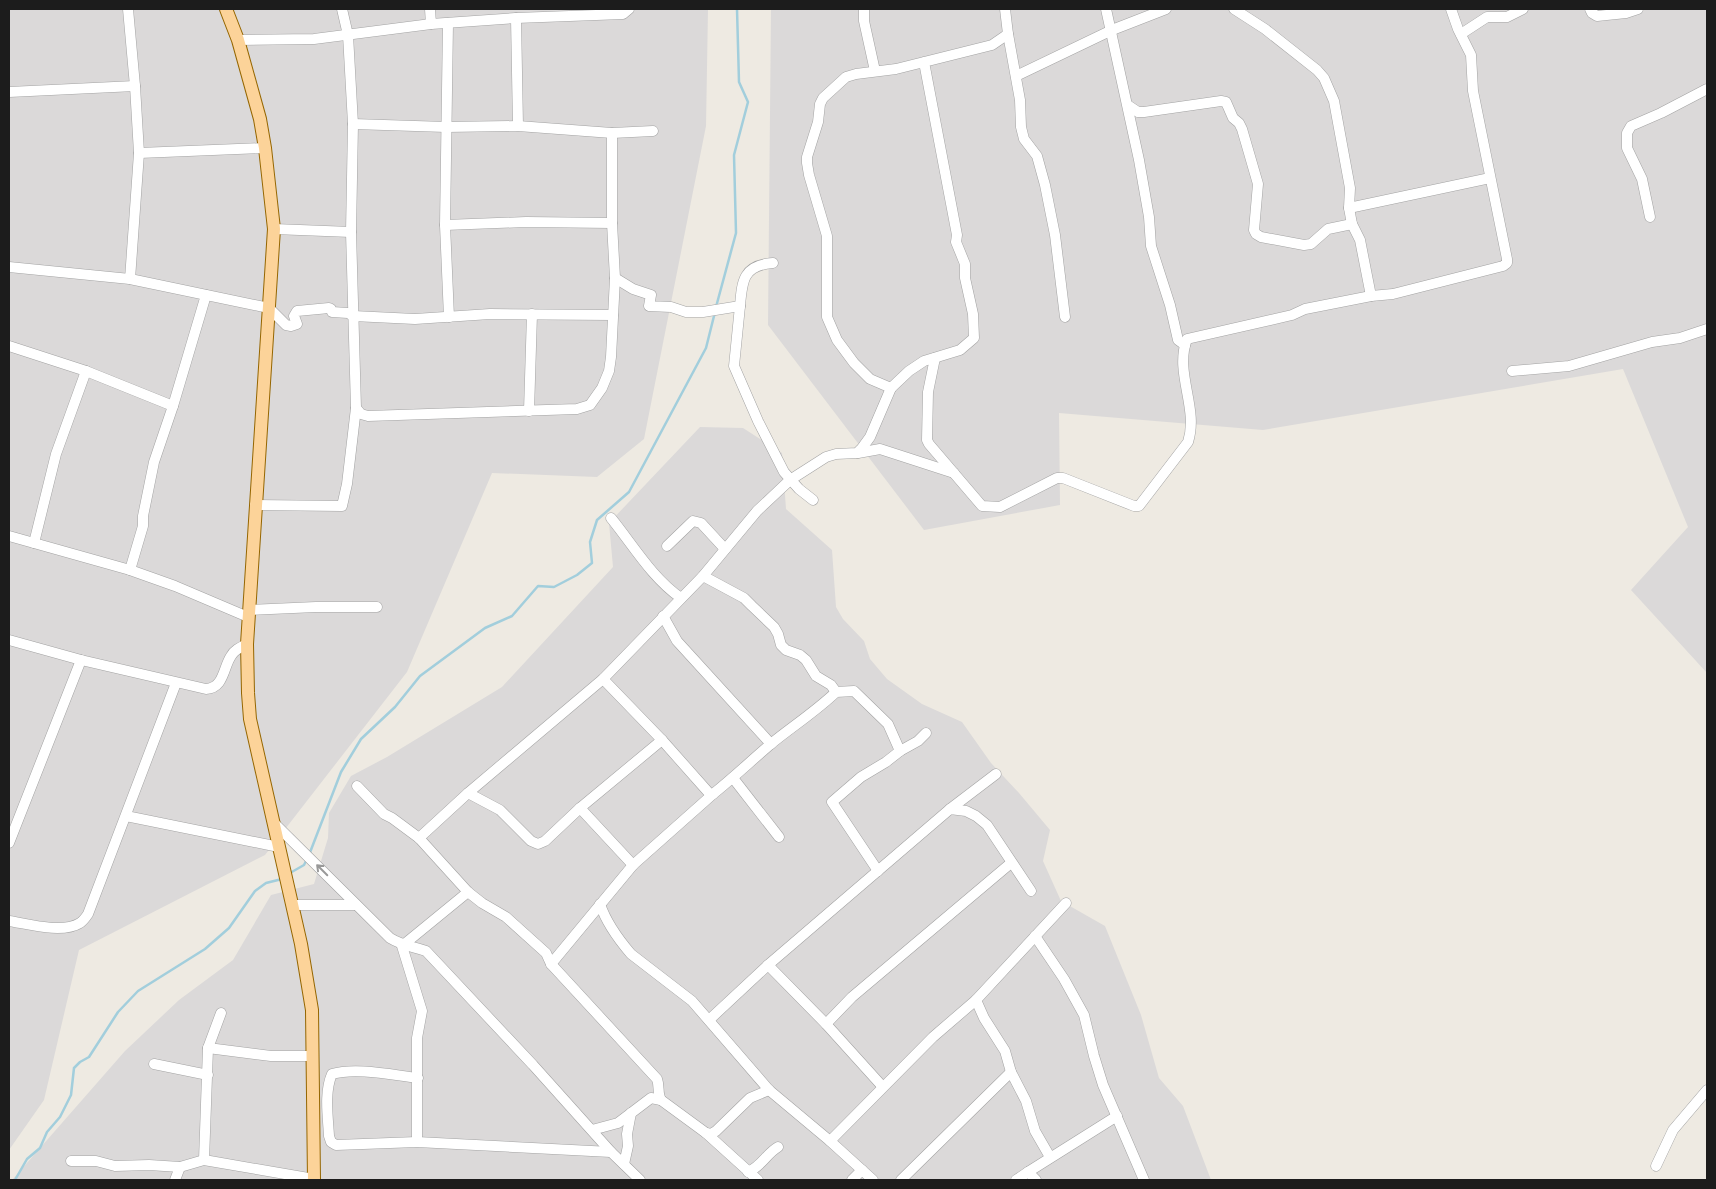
<svg xmlns="http://www.w3.org/2000/svg" width="1716" height="1189" font-family="'Fira Sans',sans-serif">
<style>
.residential{fill:#dbd9d9}
.lines{fill:none;stroke-linecap:round;stroke-linejoin:round}
.stream{stroke:#a2cedc;stroke-width:2.5}
.minor-casing{stroke:#a3a3a3;stroke-width:11}
.major-casing{stroke:#956600;stroke-width:14}
.minor{stroke:#fff;stroke-width:10}
.major{stroke:#fcd399;stroke-width:12}
.oneway{stroke:#999}
</style>
<rect width="100%" height="100%" fill="#eeeae2"/>
<g class="residential">
<path d="M9,9H708L706,126L644,439L597,477L492,473L407,672L265,855L79,950L44,1100L9,1150Z"/>
<path d="M771,9H1707V673L1631,590L1688,527L1623,369L1263,430L1059,413L1060,505L924,530L768,325Z"/>
<path d="M700,427L743,428L782,453L786,509L832,550L836,607L843,619L864,641L870,659L887,679L922,704L962,722L991,763L1019,793L1050,830L1043,861L1061,901L1105,926L1141,1015L1159,1078L1183,1106L1211,1180H12L125,1051L179,1000L233,960L271,895L314,884L328,838L329,813L351,776L387,757L502,687L613,567L609,523Z"/>
</g>
<g class="lines">
<g class="stream">
<path d="M716,307L736,233L734,155L748,102L739,82L737,9"/>
<path d="M309,855L341,772L361,739L395,707L420,676L485,628L512,616L538,586L554,587L577,575L592,563L590,542L597,520L629,492L706,348L715,312"/>
<path d="M290,873L304,865L307,859"/>
<path d="M15,1180L27,1159L40,1148L47,1132L60,1117L71,1095L74,1068L80,1062L89,1057L118,1012L138,991L205,949L229,928L255,891L266,883L282,879"/>
</g>
<defs>
<g id="minor">
<path d="M128,9L135,86L139,153L130,279"/>
<path d="M430,9L431,24"/>
<path d="M864,9V21L875,71"/>
<path d="M1005,9L1008,34L1020,100L1021,127L1024,139L1037,156L1045,185L1055,235L1065,317"/>
<path d="M1106,9L1139,160L1149,217L1151,246L1170,305L1178,340L1185,345"/>
<path d="M1234,9L1265,29L1317,70L1324,78L1334,101L1350,188L1349,208L1352,224L1360,240L1371,296L1393,294L1503,266L1507,263V259L1473,91L1471,55L1458,29L1451,9"/>
<path d="M1590,9L1592,13L1597,16L1626,13L1638,9"/>
<path d="M516,18L518,126"/>
<path d="M448,23L445,225L449,317"/>
<path d="M1461,34L1487,17H1507L1523,9"/>
<path d="M238,40L314,39L431,24L516,18L623,14L629,9"/>
<path d="M924,62L957,235L956,242L965,264V278L973,314L974,338L960,350L924,361L909,371L891,388L870,379L854,363L837,340L827,317V236L809,175L807,163V157L818,122L820,104L823,98L846,77L856,74L896,69L992,45L1008,34"/>
<path d="M1016,76L1112,30L1166,9"/>
<path d="M9,92L135,86"/>
<path d="M1129,106L1138,112H1144L1221,101L1226,102L1233,118L1239,123L1242,129L1258,184L1254,230L1256,234L1261,237L1304,245L1311,244L1328,229L1352,224"/>
<path d="M353,124L446,127L518,126L612,133L653,131"/>
<path d="M139,153L265,148"/>
<path d="M1349,208L1490,178"/>
<path d="M1650,217L1642,179L1627,148V133L1631,126L1661,113L1707,89"/>
<path d="M445,225L526,222L612,223"/>
<path d="M274,229L351,232"/>
<path d="M9,267L130,279L269,308L286,325L291,326L297,324L294,316L297,311L329,308L331,309L332,312L348,313L353,316L415,319L490,314L613,315"/>
<path d="M615,278L633,289L651,295L649,306L671,307L686,312H703L740,306C742,281 743,265 773,263"/>
<path d="M740,306L734,366L758,421L784,472L799,489L813,500"/>
<path d="M9,346L86,371L173,406"/>
<path d="M935,358L928,392L927,440L929,444L982,506L1000,507L1057,478H1063L1134,506H1139L1188,442C1199,408 1174,373 1187,339L1292,315L1305,309L1371,296"/>
<path d="M1512,371L1569,366L1652,342L1680,338L1707,329"/>
<path d="M356,408L361,414L368,416L577,409L590,405L602,388L609,371L611,357L615,278L612,223V133"/>
<path d="M529,411L532,314"/>
<path d="M858,453L880,449L954,473"/>
<path d="M255,505L342,506L347,484L356,408L351,232L353,124L348,35L342,9"/>
<path d="M611,518C633,545 652,578 681,598"/>
<path d="M9,536L130,570L175,586L248,617"/>
<path d="M34,543L56,454L86,371"/>
<path d="M667,546L693,521L701,523L725,549"/>
<path d="M130,570L143,526V516L154,462L173,406L206,295"/>
<path d="M703,576L744,598L752,606L774,627L778,634L781,645L786,650L800,655L806,660L816,676L831,685L836,692"/>
<path d="M249,610L316,607H377"/>
<path d="M663,616L677,641L771,744"/>
<path d="M9,640L81,660L206,689C224,688 223,668 231,656C234,650 241,647 247,644"/>
<path d="M603,679L662,740L709,793L713,794C733,778 752,760 772,743C793,726 816,711 836,692L854,691L888,724L900,751"/>
<path d="M733,778L779,837"/>
<path d="M357,786L384,814L392,818L419,838L468,892L482,903L506,917L546,953L551,964L657,1079C660,1087 657,1093 661,1100L706,1133L711,1134L716,1131L750,1098L769,1090"/>
<path d="M468,793L500,810L531,841L538,844L545,841L580,808L662,740"/>
<path d="M580,808L633,865"/>
<path d="M950,809L996,774"/>
<path d="M126,816L279,847"/>
<path d="M274,823L390,938C403,946 412,946 426,951L533,1065L611,1152L640,1180"/>
<path d="M419,838L468,793L603,679L703,576L757,511L790,480L826,457L836,454L857,453L862,448L870,437L891,388"/>
<path d="M9,843L81,660"/>
<path d="M878,871L832,802L861,777L886,762L900,751L918,741L926,733"/>
<path d="M600,904C606,922 619,940 631,954L692,1001L769,1090L830,1141L873,1180"/>
<path d="M292,905H356"/>
<path d="M9,921C28,924 62,934 80,923C83,921 86,917 88,914L176,683"/>
<path d="M1035,936L1064,979L1084,1015L1094,1056L1103,1085L1144,1180"/>
<path d="M551,964L633,865L713,794"/>
<path d="M768,965L826,1024L882,1086"/>
<path d="M976,1000L984,1018L1005,1051L1011,1072L1026,1101L1035,1131L1050,1157"/>
<path d="M709,1020L768,965L950,809L966,811L976,816L987,825L1031,891"/>
<path d="M826,1024L852,997L1011,863"/>
<path d="M208,1048L271,1056H313"/>
<path d="M154,1064L208,1075"/>
<path d="M418,1078C392,1075 356,1067 332,1074C324,1092 328,1117 329,1136L331,1142L336,1145L417,1142L611,1152"/>
<path d="M592,1130L618,1123L651,1098L661,1100"/>
<path d="M706,1133L758,1180"/>
<path d="M830,1141L933,1037L976,1000L1066,903"/>
<path d="M417,1142V1038L422,1011L402,946L468,892"/>
<path d="M204,1160L208,1048L221,1013"/>
<path d="M71,1161H96L115,1166L149,1165L180,1167L204,1160L314,1179"/>
<path d="M624,1164L628,1146L627,1134L631,1113"/>
<path d="M1656,1166L1673,1130L1707,1090"/>
<path d="M748,1172C762,1166 766,1154 778,1147"/>
<path d="M1028,1172L1117,1116"/>
<path d="M175,1180L180,1167"/>
<path d="M852,1180L862,1170"/>
<path d="M901,1180L1011,1072"/>
<path d="M1016,1180L1028,1172L1036,1180"/>
</g>
<path id="major" d="M226,9L238,40L260,119L265,148L274,229L247,644L248,693L250,719L301,944L312,1010L314,1180"/>
</defs>
<use href="#minor" class="minor-casing"/>
<use href="#major" class="major-casing"/>
<use href="#minor" class="minor"/>
<use href="#major" class="major"/>
</g>
<defs><path id="oneway-shaft" d="M-6 0H5M1.5-3L5.5 0L1.5 3" fill="none" stroke-width="1.6" stroke-linecap="round" stroke-linejoin="round" transform="scale(1.25)"/></defs>
<use class="oneway" href="#oneway-shaft" transform="translate(322 870) rotate(-135)"/>
<rect width="1716" height="1189" fill="none" stroke="#1c1c1c" stroke-width="20"/>
</svg>
